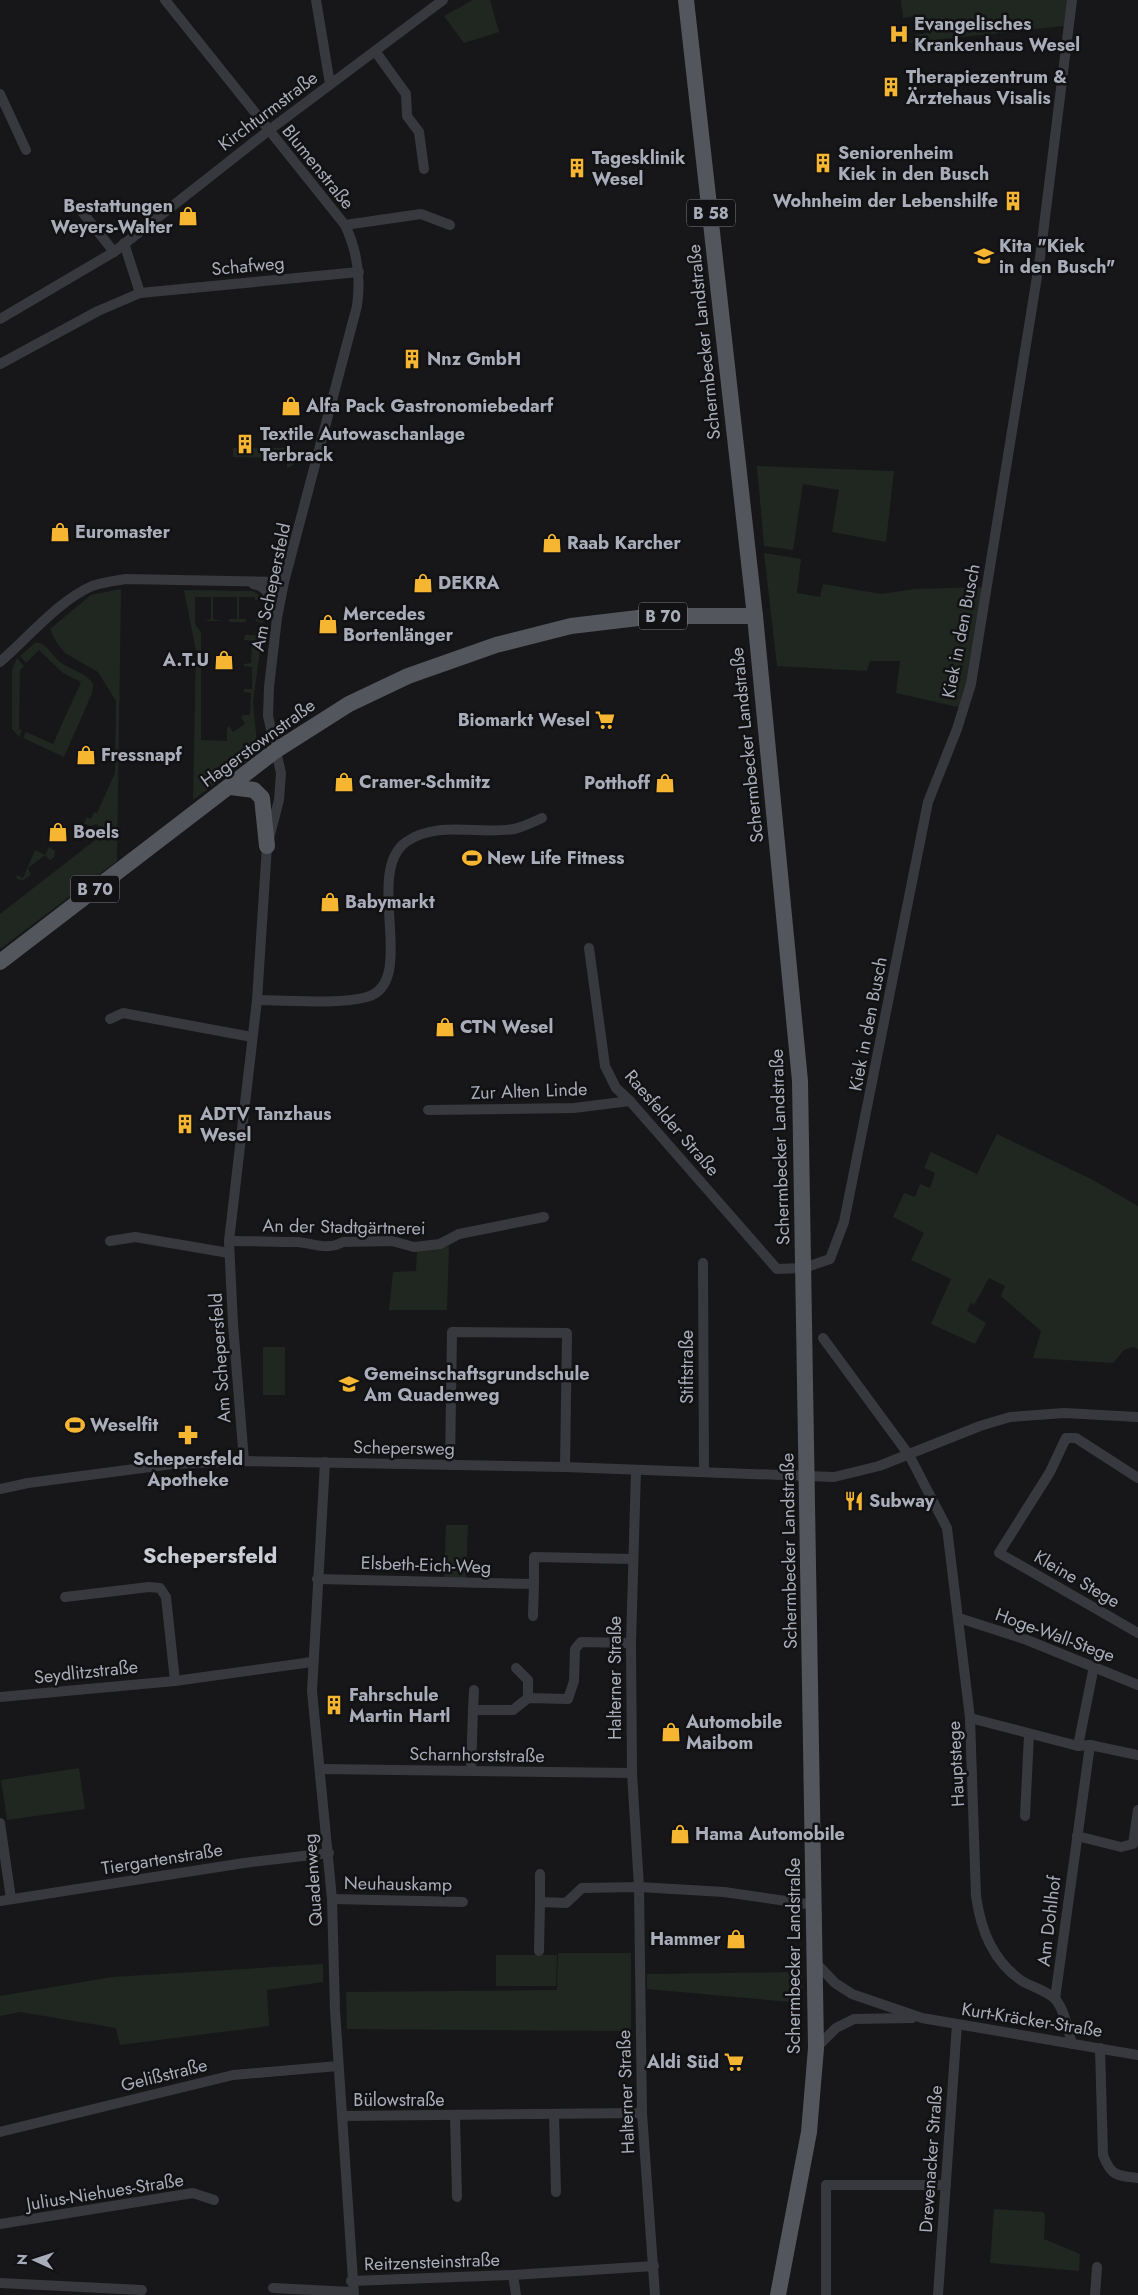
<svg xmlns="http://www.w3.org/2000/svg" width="1138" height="2295" font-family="Jost,sans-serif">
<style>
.green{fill:#1f2720}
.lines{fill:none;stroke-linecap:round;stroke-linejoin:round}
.minor{stroke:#38393e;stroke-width:10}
.primary{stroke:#54565d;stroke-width:16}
.labels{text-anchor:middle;stroke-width:5;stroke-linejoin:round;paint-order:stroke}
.shield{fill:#121214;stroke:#7c7e88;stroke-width:1}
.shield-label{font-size:16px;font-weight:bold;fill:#a9adb9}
.poi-label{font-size:18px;font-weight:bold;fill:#a9adb9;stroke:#121214;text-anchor:start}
.street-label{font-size:18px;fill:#a9adb9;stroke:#121214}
.district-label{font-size:22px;font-weight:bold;fill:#cacdd5;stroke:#121214}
</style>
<rect width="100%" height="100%" fill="#171719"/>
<g class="green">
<path d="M473,0H490L499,32L464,43L444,16Z"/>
<path d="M901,0H1068L1064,26L906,43L914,39L915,35L927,33L925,15L903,18Z"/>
<path d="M233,448H288L296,453L297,459L292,466L287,468V458L233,457Z"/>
<path d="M757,466L894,471L886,542L832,532L839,490L803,484L793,550L764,546Z"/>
<path d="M764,553L801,559L797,593L820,597L823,584L881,594L915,589L983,587L969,679L962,708L896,693L900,661H870L867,671L777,666Z"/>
<path d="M121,589L117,861L0,949V914L103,834L97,824L91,826L84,824L87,817L91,819L94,812L97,813L115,773L116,701L98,672L65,653L57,643L50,629L91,595Z"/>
<path d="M184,590L252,591C268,596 265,610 263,623L256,621L255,619H263V600H255V597H239V619H246V622H229V619H237V597H213V619L221,621H204L211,619V597H195V624L201,632V740L227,741V728L229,726L233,732L245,724L241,717L243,715H250L251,693L244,692V689H252V667L244,666V664L251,663L252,641L244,640L245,635H262L253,703L258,753L193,800L196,651Z"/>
<path d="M36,642C48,644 51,655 60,662C70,670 86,672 93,684L92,693L64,757L23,738L26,732L53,744L81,682L63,673L39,650L26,663L20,656Z"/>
<path d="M17,658L24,666L20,670L19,729L22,730L19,737L12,729V670Z"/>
<path d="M49,847L55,851L54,857L50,860L45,855L28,868L31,875L23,880L17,879L16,875L23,878L35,850L45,855Z"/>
<path d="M997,1134L1091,1179L1138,1206V1349L1133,1347L1124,1350L1113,1363L1033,1358L1041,1331L1001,1296L1005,1286L989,1278L974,1305L971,1303L967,1311L986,1323L975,1344L931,1324L951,1279L911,1260L924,1233L893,1217L904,1193L915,1197L920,1184L930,1188L935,1173L924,1168L931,1152L977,1174Z"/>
<path d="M449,1246L447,1310H389L393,1272L416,1271L417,1251Z"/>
<rect x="263" y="1347" width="22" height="48"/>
<path d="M446,1525H468L466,1579H444Z"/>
<path d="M79,1768L85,1809L7,1820L1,1780Z"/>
<path d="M558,1953H631V2031L347,2029L346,1992L557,1990Z"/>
<path d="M496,1955H557L556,1986H496Z"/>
<path d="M323,1964V1982L267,1990L269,2026L120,2045L116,2028L20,2012L0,2016V1996L112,1977Z"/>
<path d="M802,1972V2003L647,1989V1974Z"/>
<path d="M994,2209L1043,2212L1045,2215L1044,2239L1080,2254L1079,2271L990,2263Z"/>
</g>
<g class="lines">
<g class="minor">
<path d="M165,0L345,225C357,250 361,278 357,306L284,582L277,618L269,687L268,716L281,773L279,800L267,846L257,1000L229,1241L233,1324L244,1461"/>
<path d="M316,0L330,84"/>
<path d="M375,51L406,94L407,116L419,132L424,169"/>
<path d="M0,94L26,150"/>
<path d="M79,208L114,252"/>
<path d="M345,225L421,214L450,225"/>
<path d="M124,243L140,293"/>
<path d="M0,319L114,252L268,131L443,0"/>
<path d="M0,364L98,311L140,293L359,272"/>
<path d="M253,584C270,587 272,601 276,616"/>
<path d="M0,662C28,638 58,601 92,586C103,582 114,581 126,579L284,582"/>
<path d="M589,948L605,1066L616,1088L630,1101L777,1269L804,1268L830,1259L844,1222L928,802L957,729L971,684L1040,258L1072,0"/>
<path d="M257,1000C289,1000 337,1005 367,997C419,982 363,873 406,842C437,820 479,835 514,829C523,827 533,822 542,818"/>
<path d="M110,1019L123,1013L252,1037"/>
<path d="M428,1110L574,1108L630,1101"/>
<path d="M110,1241L135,1237L229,1253"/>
<path d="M229,1241C251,1241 274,1242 297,1242C313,1243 327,1251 343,1242L392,1241L414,1247L440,1244L459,1234L544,1217"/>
<path d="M703,1263L704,1472"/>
<path d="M823,1338L909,1455L947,1528L970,1718L976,1896C981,1931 993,1961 1022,1981C1032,1987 1048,1991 1056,2000C1065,2011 1068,2030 1072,2044"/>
<path d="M325,1462L312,1691L332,1899L335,2010L354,2295"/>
<path d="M450,1465L452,1332L567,1333L565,1467"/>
<path d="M636,1470L631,1643L632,1773L639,1887L642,2113L655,2295"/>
<path d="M1138,1478L1076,1438H1066L1050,1472L999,1553L1138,1633"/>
<path d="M0,1489L28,1483L173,1464L244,1461L565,1467L834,1477L879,1466L980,1426L1010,1417L1064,1413L1138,1417"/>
<path d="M317,1579L534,1584V1557L633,1559"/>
<path d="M65,1597L149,1587L160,1588L166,1597L175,1681"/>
<path d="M533,1616L534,1584"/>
<path d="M959,1618L1027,1640L1138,1685"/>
<path d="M516,1668L528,1680V1698"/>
<path d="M0,1697L175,1681L312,1662"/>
<path d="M473,1710L474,1690"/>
<path d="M970,1718L1078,1746L1090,1745L1138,1755"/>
<path d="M1078,1746L1094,1666"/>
<path d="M321,1769L632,1773"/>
<path d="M471,1771L473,1710H513L528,1698L568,1699L574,1681L575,1649L581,1642L631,1643"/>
<path d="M1025,1816L1029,1735"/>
<path d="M0,1823L11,1899"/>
<path d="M1077,1836L1121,1847L1133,1844L1138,1810"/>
<path d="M540,1874V1902"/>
<path d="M332,1899L463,1902"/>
<path d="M0,1901L244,1863L329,1853"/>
<path d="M539,1951L540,1902L566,1903L582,1888L639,1887L724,1892L814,1905"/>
<path d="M816,1963L835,1983L852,1994L922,2018L1138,2055"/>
<path d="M1055,1999L1090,1745"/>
<path d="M816,2048L836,2028L854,2019L912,2018"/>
<path d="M1100,2048L1103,2155C1111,2176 1117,2176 1138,2178"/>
<path d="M554,2115L556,2192"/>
<path d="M342,2116L642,2113"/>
<path d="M455,2116L457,2197"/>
<path d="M0,2132L233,2075L338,2066"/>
<path d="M0,2224L193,2193L214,2200"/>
<path d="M513,2275L516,2295"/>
<path d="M351,2281L513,2275L654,2266"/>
<path d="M0,2283L142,2290"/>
<path d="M273,2288L352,2292"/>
<path d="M826,2295V2185H946"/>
<path d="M938,2295L957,2024"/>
<path d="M1095,2295L1097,2267"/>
</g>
<g class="primary">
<path d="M686,0L755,616L800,1081L816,2048L809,2132L778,2295"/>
<path d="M231,787L254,790L262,798L267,846"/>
<path d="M0,962L275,751L349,704L408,676L496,645L571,626L655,616H755"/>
</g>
</g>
<defs>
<symbol id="hospital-bare" viewBox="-9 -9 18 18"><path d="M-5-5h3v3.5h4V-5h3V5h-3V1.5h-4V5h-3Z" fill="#f7b631" stroke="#121214" stroke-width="2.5" paint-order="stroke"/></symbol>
<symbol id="building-bare" viewBox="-9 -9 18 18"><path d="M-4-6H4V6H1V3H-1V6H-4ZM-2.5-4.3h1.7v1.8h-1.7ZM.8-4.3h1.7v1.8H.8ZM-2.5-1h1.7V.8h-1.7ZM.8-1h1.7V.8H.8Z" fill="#f7b631" stroke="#121214" stroke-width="2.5" paint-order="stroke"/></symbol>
<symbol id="shop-bare" viewBox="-9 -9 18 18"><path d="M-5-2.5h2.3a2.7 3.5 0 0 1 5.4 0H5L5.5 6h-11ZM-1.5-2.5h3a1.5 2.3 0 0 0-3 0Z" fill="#f7b631" stroke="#121214" stroke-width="2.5" paint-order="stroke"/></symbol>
<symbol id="school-bare" viewBox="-9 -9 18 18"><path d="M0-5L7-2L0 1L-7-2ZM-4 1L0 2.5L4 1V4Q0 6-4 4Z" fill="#f7b631" stroke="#121214" stroke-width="2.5" paint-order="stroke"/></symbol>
<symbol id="supermarket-bare" viewBox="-9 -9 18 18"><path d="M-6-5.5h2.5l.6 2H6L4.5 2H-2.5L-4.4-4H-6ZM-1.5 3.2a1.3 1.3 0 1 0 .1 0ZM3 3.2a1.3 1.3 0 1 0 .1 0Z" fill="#f7b631" stroke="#121214" stroke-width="2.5" paint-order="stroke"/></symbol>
<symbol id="stadium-bare" viewBox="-9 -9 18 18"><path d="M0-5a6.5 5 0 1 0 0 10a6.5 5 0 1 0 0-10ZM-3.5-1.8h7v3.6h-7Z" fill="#f7b631" stroke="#121214" stroke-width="2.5" paint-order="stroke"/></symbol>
<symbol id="pharmacy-bare" viewBox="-9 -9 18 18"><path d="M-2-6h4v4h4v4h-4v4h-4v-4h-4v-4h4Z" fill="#f7b631" stroke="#121214" stroke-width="2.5" paint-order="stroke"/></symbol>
<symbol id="restaurant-bare" viewBox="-9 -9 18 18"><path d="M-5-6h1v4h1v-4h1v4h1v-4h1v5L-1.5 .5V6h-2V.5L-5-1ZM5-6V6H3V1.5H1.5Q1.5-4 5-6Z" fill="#f7b631" stroke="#121214" stroke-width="2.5" paint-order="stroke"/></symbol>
</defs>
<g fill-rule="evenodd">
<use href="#hospital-bare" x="885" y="20" width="28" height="28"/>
<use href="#building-bare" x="877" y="73" width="28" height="28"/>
<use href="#building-bare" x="809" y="149" width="28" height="28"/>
<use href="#building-bare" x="563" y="154" width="28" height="28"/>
<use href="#building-bare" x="999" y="187" width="28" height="28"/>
<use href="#shop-bare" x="174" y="202" width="28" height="28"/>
<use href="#school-bare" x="970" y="242" width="28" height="28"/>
<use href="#building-bare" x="398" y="345" width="28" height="28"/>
<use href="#shop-bare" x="277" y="392" width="28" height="28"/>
<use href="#building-bare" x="231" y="430" width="28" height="28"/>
<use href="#shop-bare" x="46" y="518" width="28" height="28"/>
<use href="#shop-bare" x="538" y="529" width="28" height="28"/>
<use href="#shop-bare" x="409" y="569" width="28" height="28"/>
<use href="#shop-bare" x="314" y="610" width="28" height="28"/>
<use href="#shop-bare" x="210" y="646" width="28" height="28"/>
<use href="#supermarket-bare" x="591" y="706" width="28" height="28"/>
<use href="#shop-bare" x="72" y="741" width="28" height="28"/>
<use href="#shop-bare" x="330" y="768" width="28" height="28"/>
<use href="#shop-bare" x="651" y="769" width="28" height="28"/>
<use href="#shop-bare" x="44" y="818" width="28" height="28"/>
<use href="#stadium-bare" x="458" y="844" width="28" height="28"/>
<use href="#shop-bare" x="316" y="888" width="28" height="28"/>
<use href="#shop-bare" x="431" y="1013" width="28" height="28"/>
<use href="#building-bare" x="171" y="1110" width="28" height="28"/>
<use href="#school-bare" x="335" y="1370" width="28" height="28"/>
<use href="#stadium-bare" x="61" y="1411" width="28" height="28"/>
<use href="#pharmacy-bare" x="174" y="1421" width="28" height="28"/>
<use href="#restaurant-bare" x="840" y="1487" width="28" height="28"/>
<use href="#building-bare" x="320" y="1691" width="28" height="28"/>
<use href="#shop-bare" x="657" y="1718" width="28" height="28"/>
<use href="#shop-bare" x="666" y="1820" width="28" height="28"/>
<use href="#shop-bare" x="722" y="1925" width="28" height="28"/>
<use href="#supermarket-bare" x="720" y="2048" width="28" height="28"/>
</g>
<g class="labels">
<g class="shield">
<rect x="687" y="199.5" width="48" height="27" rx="4"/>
<rect x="639" y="602.5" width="48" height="27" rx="4"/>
<rect x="71" y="875.5" width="48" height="27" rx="4"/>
</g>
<g class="shield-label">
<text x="711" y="219">B 58</text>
<text x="663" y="622">B 70</text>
<text x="95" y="895">B 70</text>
</g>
<g class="poi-label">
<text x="914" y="30">Evangelisches<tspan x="914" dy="21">Krankenhaus Wesel</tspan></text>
<text x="906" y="83">Therapiezentrum &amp;<tspan x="906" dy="21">Ärztehaus Visalis</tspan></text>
<text x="838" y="159">Seniorenheim<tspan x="838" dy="21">Kiek in den Busch</tspan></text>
<text x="592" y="164">Tagesklinik<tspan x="592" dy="21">Wesel</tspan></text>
<text x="998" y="207" text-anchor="end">Wohnheim der Lebenshilfe</text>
<text x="173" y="212" text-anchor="end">Bestattungen<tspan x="173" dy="21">Weyers-Walter</tspan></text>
<text x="999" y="252">Kita "Kiek<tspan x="999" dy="21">in den Busch"</tspan></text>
<text x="427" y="365">Nnz GmbH</text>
<text x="306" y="412">Alfa Pack Gastronomiebedarf</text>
<text x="260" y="440">Textile Autowaschanlage<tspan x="260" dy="21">Terbrack</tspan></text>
<text x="75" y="538">Euromaster</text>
<text x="567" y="549">Raab Karcher</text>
<text x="438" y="589">DEKRA</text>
<text x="343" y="620">Mercedes<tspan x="343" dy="21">Bortenlänger</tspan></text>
<text x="209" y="666" text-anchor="end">A.T.U</text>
<text x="590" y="726" text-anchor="end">Biomarkt Wesel</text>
<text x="101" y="761">Fressnapf</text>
<text x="359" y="788">Cramer-Schmitz</text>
<text x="650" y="789" text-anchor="end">Potthoff</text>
<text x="73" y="838">Boels</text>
<text x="487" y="864">New Life Fitness</text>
<text x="345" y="908">Babymarkt</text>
<text x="460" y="1033">CTN Wesel</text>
<text x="200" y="1120">ADTV Tanzhaus<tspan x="200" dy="21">Wesel</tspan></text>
<text x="364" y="1380">Gemeinschaftsgrundschule<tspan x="364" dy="21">Am Quadenweg</tspan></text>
<text x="90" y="1431">Weselfit</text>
<text x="188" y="1465" text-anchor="middle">Schepersfeld<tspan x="188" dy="21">Apotheke</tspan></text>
<text x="869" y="1507">Subway</text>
<text x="349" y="1701">Fahrschule<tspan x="349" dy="21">Martin Hartl</tspan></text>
<text x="686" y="1728">Automobile<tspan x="686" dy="21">Maibom</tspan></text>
<text x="695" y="1840">Hama Automobile</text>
<text x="721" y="1945" text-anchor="end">Hammer</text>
<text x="719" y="2068" text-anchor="end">Aldi Süd</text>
</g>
<g class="street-label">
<text transform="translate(268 111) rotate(-37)" y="6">Kirchturmstraße</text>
<text transform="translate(318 167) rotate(51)" y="6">Blumenstraße</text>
<text transform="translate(248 266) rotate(-5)" y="6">Schafweg</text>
<text transform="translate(704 342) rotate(-96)" y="6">Schermbecker Landstraße</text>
<text transform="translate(271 587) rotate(-78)" y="6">Am Schepersfeld</text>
<text transform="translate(961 631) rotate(-79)" y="6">Kiek in den Busch</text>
<text transform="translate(258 743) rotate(-36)" y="6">Hagerstownstraße</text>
<text transform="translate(747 745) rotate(-96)" y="6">Schermbecker Landstraße</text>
<text transform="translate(868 1024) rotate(-79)" y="6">Kiek in den Busch</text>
<text transform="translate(529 1091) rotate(-2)" y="6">Zur Alten Linde</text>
<text transform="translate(672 1123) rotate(49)" y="6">Raesfelder Straße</text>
<text transform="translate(780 1147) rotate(-92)" y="6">Schermbecker Landstraße</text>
<text transform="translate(344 1227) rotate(1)" y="6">An der Stadtgärtnerei</text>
<text transform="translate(220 1358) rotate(-94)" y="6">Am Schepersfeld</text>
<text transform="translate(687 1367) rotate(-90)" y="6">Stiftstraße</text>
<text transform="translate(404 1448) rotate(1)" y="6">Schepersweg</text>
<text transform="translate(789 1551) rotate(-91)" y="6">Schermbecker Landstraße</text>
<text transform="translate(426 1565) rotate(2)" y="6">Elsbeth-Eich-Weg</text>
<text transform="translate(1077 1579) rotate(30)" y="6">Kleine Stege</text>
<text transform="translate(1055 1635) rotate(20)" y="6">Hoge-Wall-Stege</text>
<text transform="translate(86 1672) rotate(-6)" y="6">Seydlitzstraße</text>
<text transform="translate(615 1678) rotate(-90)" y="6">Halterner Straße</text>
<text transform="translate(477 1755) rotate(1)" y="6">Scharnhorststraße</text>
<text transform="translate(956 1764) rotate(-93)" y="6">Hauptstege</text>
<text transform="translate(162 1859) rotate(-9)" y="6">Tiergartenstraße</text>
<text transform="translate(313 1880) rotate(-94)" y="6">Quadenweg</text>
<text transform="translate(398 1884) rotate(1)" y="6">Neuhauskamp</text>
<text transform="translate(1049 1921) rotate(-83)" y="6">Am Dohlhof</text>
<text transform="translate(794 1956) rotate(-90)" y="6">Schermbecker Landstraße</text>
<text transform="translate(1032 2020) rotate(9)" y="6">Kurt-Kräcker-Straße</text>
<text transform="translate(164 2075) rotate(-14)" y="6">Gelißstraße</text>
<text transform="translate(626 2092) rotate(-92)" y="6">Halterner Straße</text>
<text x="399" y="2106">Bülowstraße</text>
<text transform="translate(931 2159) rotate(-86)" y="6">Drevenacker Straße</text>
<text transform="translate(105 2192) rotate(-9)" y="6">Julius-Niehues-Straße</text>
<text transform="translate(432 2262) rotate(-2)" y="6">Reitzensteinstraße</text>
</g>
<g class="district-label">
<text x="210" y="1563">Schepersfeld</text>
</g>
</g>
<g transform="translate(35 2260) rotate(273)" stroke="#121214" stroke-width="4" paint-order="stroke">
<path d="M0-4L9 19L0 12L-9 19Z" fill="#a9adb9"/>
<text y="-8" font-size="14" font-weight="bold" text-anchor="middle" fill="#a9adb9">N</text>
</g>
</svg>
